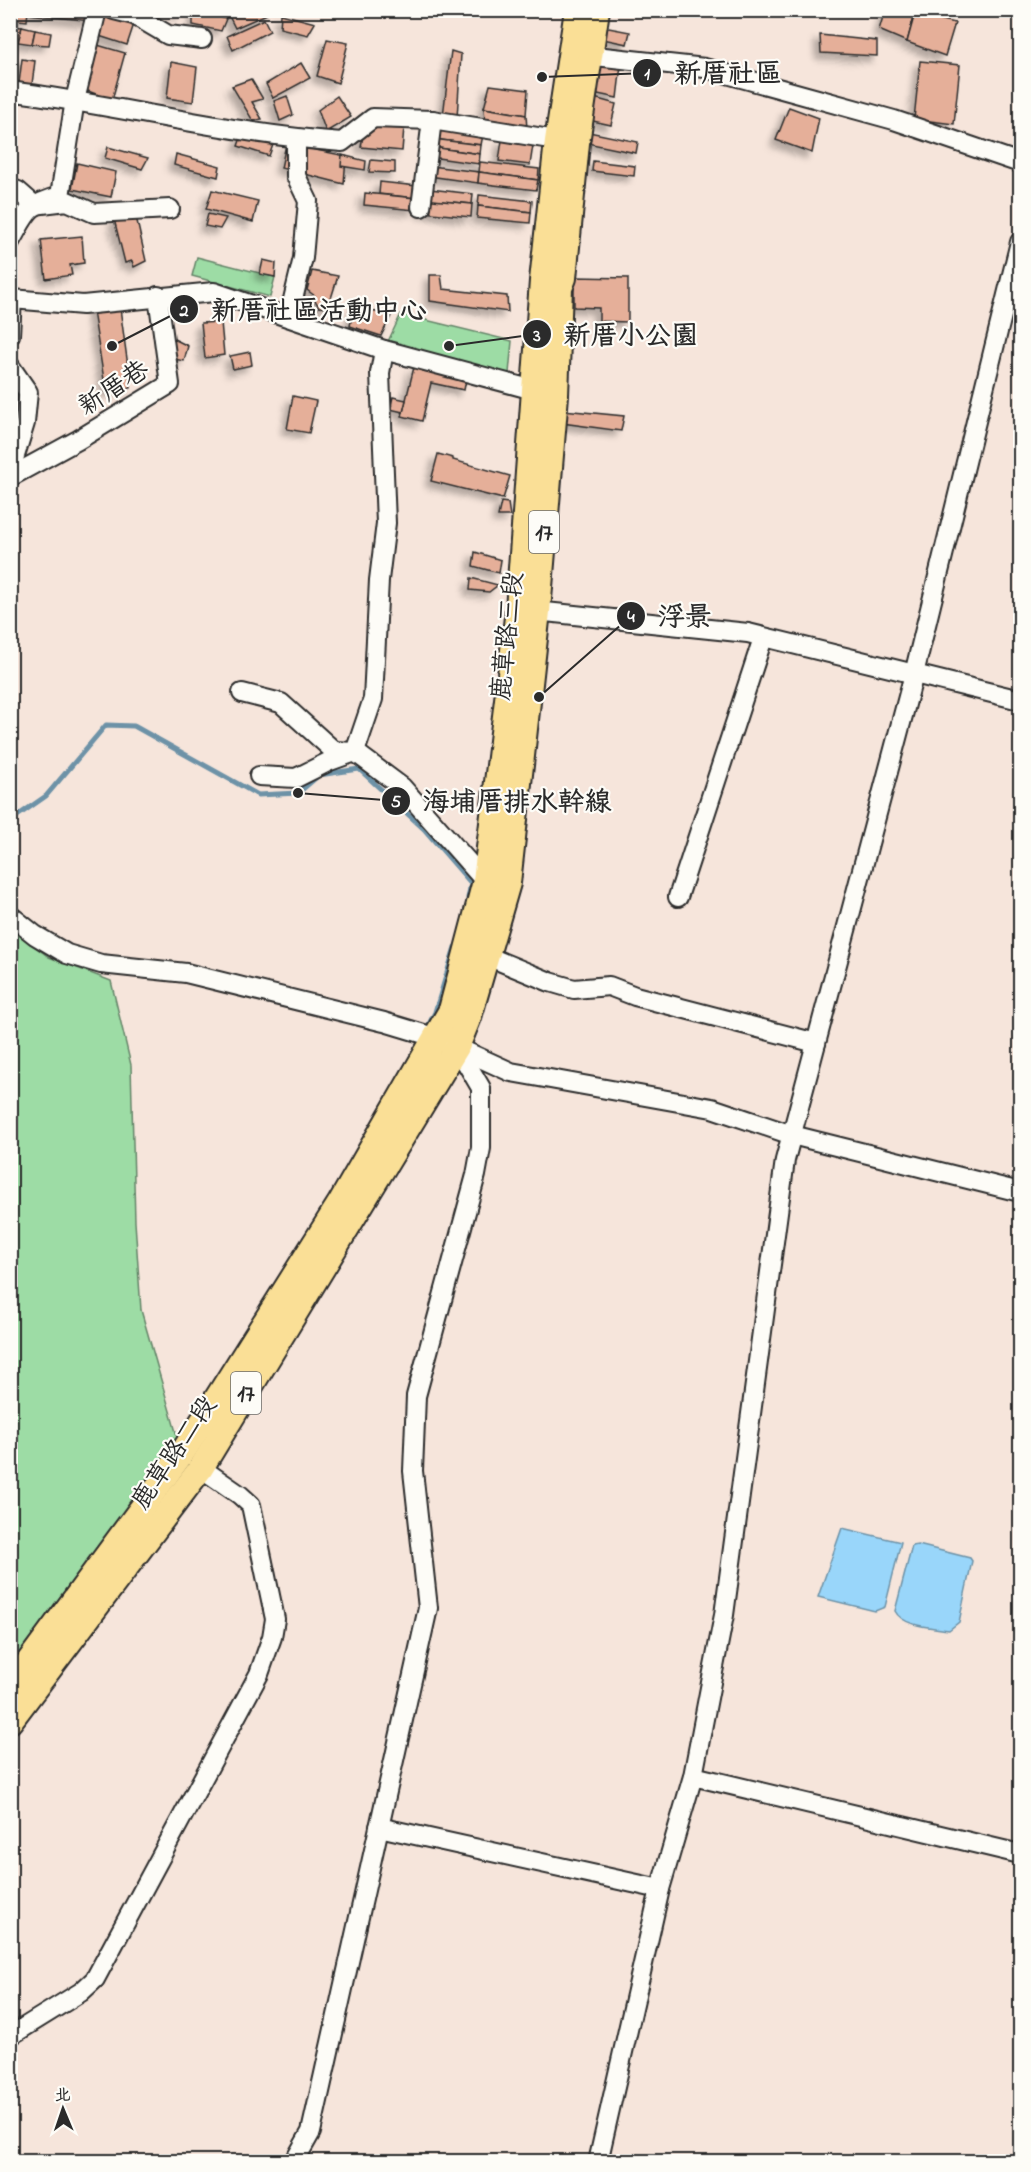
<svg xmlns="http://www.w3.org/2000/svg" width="1031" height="2172" font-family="'Indie Flower','LXGW WenKai TC',sans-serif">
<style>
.green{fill:#9ddca5;stroke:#648468;stroke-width:1.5}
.water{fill:#99d6fa;stroke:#6d92a7;stroke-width:1.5}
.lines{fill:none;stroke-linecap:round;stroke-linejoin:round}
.stream{stroke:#6d92a7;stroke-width:5}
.building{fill:#e5af99;stroke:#2b2b2b;stroke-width:1.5;filter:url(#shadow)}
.minor-casing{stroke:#2b2b2b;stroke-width:22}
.major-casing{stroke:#2b2b2b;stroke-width:28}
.minor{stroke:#fdfcf7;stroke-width:18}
.major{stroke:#fadf96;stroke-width:24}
.labels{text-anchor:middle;stroke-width:4.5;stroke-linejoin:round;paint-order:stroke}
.shield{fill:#fdfcf7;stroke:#6a6a68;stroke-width:1.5}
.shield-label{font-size:24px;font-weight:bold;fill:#2b2b2b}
.street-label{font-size:26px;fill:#2b2b2b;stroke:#fdfcf7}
.leader{fill:none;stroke:#2b2b2b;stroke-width:2}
.callout-dot{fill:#2b2b2b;stroke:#fdfcf7;stroke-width:2}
.mark-label{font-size:18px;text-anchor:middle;font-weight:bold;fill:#fff}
.callout-label{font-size:27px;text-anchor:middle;font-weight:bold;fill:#2b2b2b;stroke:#fdfcf7;stroke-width:4.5;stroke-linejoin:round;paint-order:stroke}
</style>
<defs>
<filter id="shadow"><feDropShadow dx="-5.5" dy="5.5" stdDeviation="3" flood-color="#0004"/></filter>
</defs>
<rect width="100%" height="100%" fill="#f6e5db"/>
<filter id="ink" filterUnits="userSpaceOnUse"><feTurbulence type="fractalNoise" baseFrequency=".0167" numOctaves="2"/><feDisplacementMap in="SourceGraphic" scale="12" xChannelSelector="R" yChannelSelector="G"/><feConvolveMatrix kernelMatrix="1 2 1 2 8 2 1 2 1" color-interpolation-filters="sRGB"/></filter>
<g filter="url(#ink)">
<g class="green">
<path d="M197,257L275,277L270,297L192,276Z"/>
<path d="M401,314L512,341L509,373L384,350Z"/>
<path d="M11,929L49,957L111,981L131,1065L135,1222L141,1310L178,1439L11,1666Z"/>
</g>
<g class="water">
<path d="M842,1528L901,1542L885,1607L875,1611L818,1597Z"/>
<path d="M918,1545L970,1558L972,1561L959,1622L949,1630C933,1627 903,1627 895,1611L912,1546Z"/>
</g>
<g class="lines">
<g class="stream">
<path d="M10,821L46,796L106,725L134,726L258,795L298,793L319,775L359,769L425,830L471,883L468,898"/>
<path d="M428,1026L435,1012L455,947"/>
</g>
</g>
<g class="building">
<path d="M10,10H28L27,21L10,19Z"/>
<path d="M28,10H92L91,21L28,14Z"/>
<path d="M156,10H183L182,14Z"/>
<path d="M198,10L226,19L221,31L193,25V19Z"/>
<path d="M226,10H266L267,14L235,28Z"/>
<path d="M885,10H910L915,13L907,42L879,30Z"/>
<path d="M104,11L135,21L127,45L96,35Z"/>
<path d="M915,13L955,23L945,56L907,42Z"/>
<path d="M281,14L315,23L308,35L280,28Z"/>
<path d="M264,19L270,31L233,50L227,36Z"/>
<path d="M10,26L22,27L18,42L10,40Z"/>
<path d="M598,26L630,32L627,44L598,38Z"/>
<path d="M22,27L35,30L32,44L18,42Z"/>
<path d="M35,30L51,33L49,45L32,44Z"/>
<path d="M820,35L877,41V56L821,53Z"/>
<path d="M327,39L348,43L338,83L317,76Z"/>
<path d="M94,44L125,53L112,100L80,88Z"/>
<path d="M451,51L461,54L457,118L443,116Z"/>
<path d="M22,59L35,61L31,92L18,91Z"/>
<path d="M920,61L960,65L954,124L914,119Z"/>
<path d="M171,62L197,67L193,102L167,98Z"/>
<path d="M596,62L621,65L617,98L593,93Z"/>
<path d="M301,63L310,78L273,98L266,84Z"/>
<path d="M251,79L263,99L252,102L262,119L253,121L232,86Z"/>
<path d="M490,85L528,90L526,115L484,108Z"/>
<path d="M287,96L293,115L280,121L274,101Z"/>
<path d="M337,96L351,117L326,132L318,110Z"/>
<path d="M587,96L616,104L611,125L584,119Z"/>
<path d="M789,107L819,118L812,153L776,140Z"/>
<path d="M484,108L526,115L527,129L485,122Z"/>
<path d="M365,124L404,127L402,151L361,147Z"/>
<path d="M434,129L483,135L481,145L433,139Z"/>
<path d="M243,132L274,142L269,156L238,146Z"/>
<path d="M589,132L638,142L636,153L587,143Z"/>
<path d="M433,139L481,145L480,154L432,147Z"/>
<path d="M502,140L533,145L530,165L499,161Z"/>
<path d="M286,144L346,156L344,184L281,168Z"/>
<path d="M108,147L148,158L142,169L105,158Z"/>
<path d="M432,147L480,154L479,164L431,157Z"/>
<path d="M176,154L220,166L218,177L174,165Z"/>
<path d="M342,155L366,161L365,170L341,166Z"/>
<path d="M371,160L395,162V173L369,172Z"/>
<path d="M593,161L635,166L634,176L592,171Z"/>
<path d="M480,162L539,169L538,180L479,172Z"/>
<path d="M77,163L116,172L111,197L72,189Z"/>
<path d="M431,166L479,172L478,183L429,176Z"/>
<path d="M479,172L538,180L536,190L478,183Z"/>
<path d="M380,182L417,186L416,198L379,194Z"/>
<path d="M430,189L473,194L472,204L429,200Z"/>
<path d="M212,190L258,201L253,222L206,209Z"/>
<path d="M365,193L416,198L415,210L364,205Z"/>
<path d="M479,195L532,201L531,212L478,206Z"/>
<path d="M423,199L472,204L471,217L422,212Z"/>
<path d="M478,206L531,212L530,223L477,218Z"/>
<path d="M135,212L146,261L134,267L132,261L125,263L114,219Z"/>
<path d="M208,214L226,218L220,229L205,226Z"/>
<path d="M82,236L84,263L70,265L72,275L46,279L41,240Z"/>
<path d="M263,260L276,263L275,277L260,274Z"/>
<path d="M312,271L338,276L328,308L319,307L315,300V296L307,290Z"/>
<path d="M430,275H441L443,289L507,296L508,312L430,301Z"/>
<path d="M574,277L628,278V322L599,321V308L574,307Z"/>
<path d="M119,301L131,388L106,392L92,305Z"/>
<path d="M354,306L391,316L381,336L350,326Z"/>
<path d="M221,322L224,355L205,358L201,323Z"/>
<path d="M174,339L188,346L184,361L169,358Z"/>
<path d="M250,352L252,365L233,369L230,356Z"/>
<path d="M414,367L466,380L464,390L431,383L422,421L402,416Z"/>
<path d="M293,396L316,401L309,433L287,429Z"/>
<path d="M393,397L406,400L403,412L390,409Z"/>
<path d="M563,410L624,416L621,431L562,423Z"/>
<path d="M438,454L453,458V460L510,476L503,499L431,481Z"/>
<path d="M501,502L508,503L510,516H498Z"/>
<path d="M475,552L501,560L499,573L473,566Z"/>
<path d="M471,578L498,585L489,592L470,590Z"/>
</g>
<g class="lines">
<defs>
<g id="minor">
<path d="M114,10L134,15L168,35L202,39"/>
<path d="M577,54L705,68L894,120L1020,163"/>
<path d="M10,91C121,106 231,134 342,142L373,118L432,120L569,142"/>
<path d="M10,188L18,191L34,205L67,201L94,213L170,209"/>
<path d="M421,207L432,120"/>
<path d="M10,242C27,213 26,205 60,196L75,100L97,10"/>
<path d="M10,297L12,299L10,335"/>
<path d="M12,299L83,305L214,292L384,350L545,393"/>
<path d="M289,316L303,258L308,201L296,176V139"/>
<path d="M10,366L28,392L25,423L10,472"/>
<path d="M10,477L78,440L170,384L158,296"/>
<path d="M526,610L748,633L1020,700"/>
<path d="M242,693L281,703L334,751L355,752L373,699L379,580L386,523L380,373L384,350"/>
<path d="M259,776L296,778L330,761L355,752L402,787L485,881L494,882"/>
<path d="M678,897L763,638"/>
<path d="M10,915L35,935L67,954L101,964L186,973L384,1022L434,1037L511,1072L712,1108L792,1135L1020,1192"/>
<path d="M487,956L550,982L574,989L609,986L635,996L816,1043"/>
<path d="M693,1776L1020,1854"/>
<path d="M379,1827L660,1889"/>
<path d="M10,2036L81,1992L95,1979L259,1674L272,1637L275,1619L251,1505L240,1495L201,1468"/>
<path d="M294,2162L311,2132L428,1608L413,1471L416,1396L476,1175L481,1148V1088L457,1047"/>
<path d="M598,2162L660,1889L693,1776L724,1615L785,1160L914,674L1020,242"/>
</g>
<g id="major">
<path d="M10,1687L183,1452L340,1203L451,1010L485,881L518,609L542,281L557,141L577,10"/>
<path d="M10,1721L201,1468L457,1047L469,1017L508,883L538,611L556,395L560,288L564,278L577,143L597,10"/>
</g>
</defs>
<use href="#minor" class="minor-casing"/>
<use href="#major" class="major-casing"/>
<use href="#minor" class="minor"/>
<use href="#major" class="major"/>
</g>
</g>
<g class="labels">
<g class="shield">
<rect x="529" y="511" width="30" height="42" rx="4.5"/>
<rect x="231" y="1372" width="30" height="42" rx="4.5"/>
</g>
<g class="shield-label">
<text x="544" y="540">17</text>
<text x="246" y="1401">17</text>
</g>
<g class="street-label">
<text transform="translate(113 387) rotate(-33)" y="9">新厝巷</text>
<text transform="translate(506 636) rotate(-84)" y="9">鹿草路三段</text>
<text transform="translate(173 1452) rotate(-56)" y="9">鹿草路二段</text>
</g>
</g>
<path class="leader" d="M542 77L647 73M112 346L184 309M449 346L537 334M539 697L631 616M298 793L396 801"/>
<g class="callout-dot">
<circle cx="542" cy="77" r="6"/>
<circle cx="112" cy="346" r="6"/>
<circle cx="449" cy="346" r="6"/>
<circle cx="539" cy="697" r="6"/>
<circle cx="298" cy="793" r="6"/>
<circle cx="647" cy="73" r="15"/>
<circle cx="184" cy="309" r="15"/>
<circle cx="537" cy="334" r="15"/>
<circle cx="631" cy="616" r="15"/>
<circle cx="396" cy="801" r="15"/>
</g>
<g class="mark-label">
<text x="647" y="79">1</text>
<text x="184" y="316">2</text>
<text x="537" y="341">3</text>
<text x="631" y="622">4</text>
<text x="396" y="807">5</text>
</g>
<g class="callout-label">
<text x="728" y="82">新厝社區</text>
<text x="319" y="319">新厝社區活動中心</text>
<text x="631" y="344">新厝小公園</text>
<text x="685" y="625">浮景</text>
<text x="517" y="810">海埔厝排水幹線</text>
</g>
<rect width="1031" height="2172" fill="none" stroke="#fdfcf7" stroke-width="36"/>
<rect x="18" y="18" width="995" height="2136" fill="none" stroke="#2b2b2b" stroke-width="2" filter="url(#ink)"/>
<g transform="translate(63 2109) rotate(358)" stroke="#fdfcf7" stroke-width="4.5" paint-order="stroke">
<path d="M0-4.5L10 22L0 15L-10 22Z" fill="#2b2b2b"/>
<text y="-9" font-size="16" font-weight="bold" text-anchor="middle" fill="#2b2b2b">北</text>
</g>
</svg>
